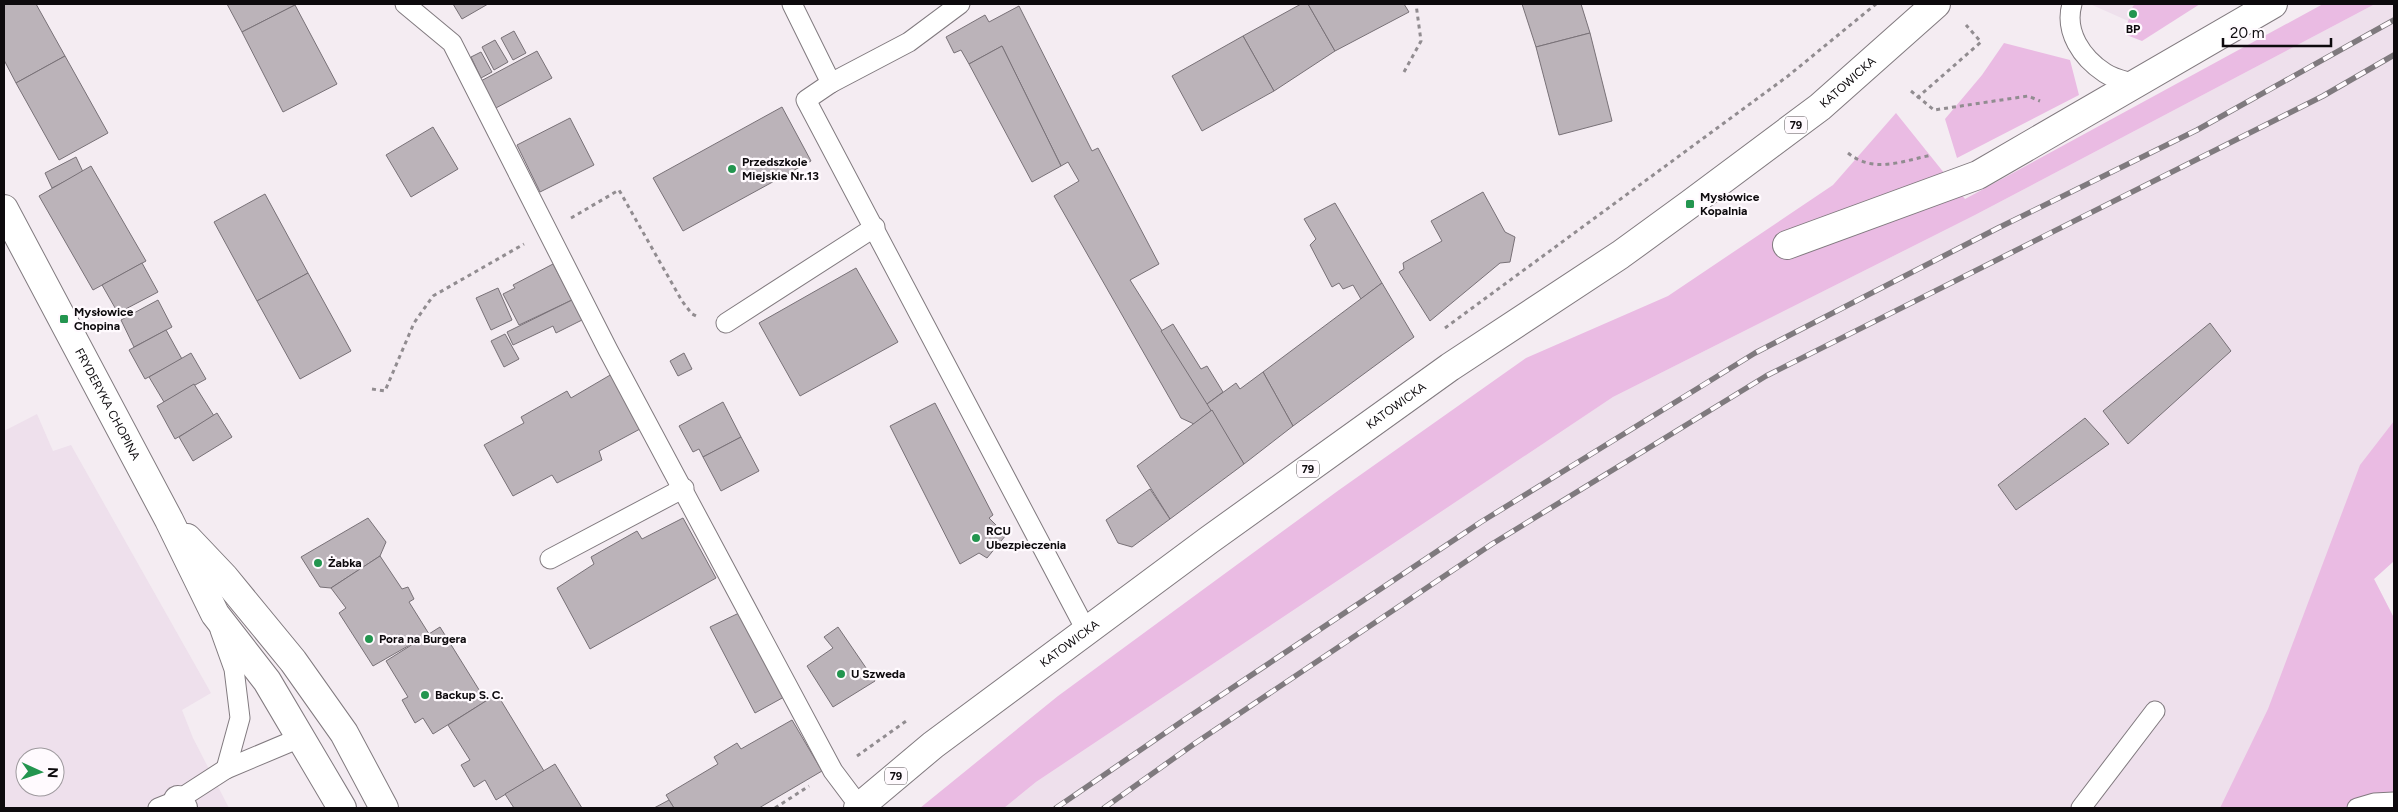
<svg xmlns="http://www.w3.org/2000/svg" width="2398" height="812" font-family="Figtree,sans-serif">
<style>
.built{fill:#eee0ec;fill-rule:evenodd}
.green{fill:#eabbe3}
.building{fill:#bbb3b9;stroke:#787177}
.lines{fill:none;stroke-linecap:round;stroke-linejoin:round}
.service-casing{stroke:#817a7f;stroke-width:21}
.minor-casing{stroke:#817a7f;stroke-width:30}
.tertiary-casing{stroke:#817a7f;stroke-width:30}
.primary-casing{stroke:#817a7f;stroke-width:30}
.path{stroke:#918c90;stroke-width:3;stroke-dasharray:4 4;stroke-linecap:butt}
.service{stroke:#fff;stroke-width:19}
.minor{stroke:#fff;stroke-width:28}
.tertiary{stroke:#fff;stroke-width:28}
.primary{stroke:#fff;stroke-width:28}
.rail-casing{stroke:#7f7a7e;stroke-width:5.5}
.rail{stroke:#fffafe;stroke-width:4;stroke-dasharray:11;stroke-linecap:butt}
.poi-dot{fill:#23954f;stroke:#fffafe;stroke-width:2}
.labels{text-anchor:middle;stroke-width:4.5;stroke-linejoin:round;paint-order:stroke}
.shield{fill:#fffafe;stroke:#565255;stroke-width:1}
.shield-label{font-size:11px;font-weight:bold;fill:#0d0a0d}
.poi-label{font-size:12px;font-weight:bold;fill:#0d0a0d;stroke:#fffafe;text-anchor:start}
.street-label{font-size:12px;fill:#0d0a0d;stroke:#fffafe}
</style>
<rect width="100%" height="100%" fill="#f4ecf2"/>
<g class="built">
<path d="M2090,4H2171L2135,24Z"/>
<path d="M2375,4H2394V561L2374,579L2394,618V808H1004L1036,782L1613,397L1975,215Z"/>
<path d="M37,414L53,451L71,445L211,693L182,710L193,738L229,808H4V431ZM25,757H55V787H25Z"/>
</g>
<g class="green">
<path d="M2136,4H2200L2142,41L2124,34L2133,6Z"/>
<path d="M2323,4H2375L1975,215L1613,397L1036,782L1004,808H920L1058,696L1339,490L1526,358L1668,296L1833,185L1896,113L1965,199Z"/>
<path d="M2004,43L2070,60L2079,95L1957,158L1945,119L1982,75Z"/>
<path d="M2394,421V561L2374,579L2394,618V808H2220L2268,709L2360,465Z"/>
</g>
<g class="building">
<path d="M4,4H36L65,56L16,83L4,60Z"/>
<path d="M227,4H295V5L242,32Z"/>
<path d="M453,4H488L462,19Z"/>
<path d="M1301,4H1308L1335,51L1274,91L1243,36Z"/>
<path d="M1308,4H1404L1409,12L1335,51Z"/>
<path d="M1522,4H1581L1590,33L1536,47Z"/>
<path d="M295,5L337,84L283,112L242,32Z"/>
<path d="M1019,6L1092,151L1098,148L1159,264L1130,280L1212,410L1194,424L1181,418L1054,196L1079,181L1068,162L1061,166L1002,46L969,64L961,50L954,53L946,37L985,15L989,22Z"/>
<path d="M514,31L526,53L513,60L501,38Z"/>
<path d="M1590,33L1612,121L1559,135L1536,47Z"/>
<path d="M1243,36L1274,91L1202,131L1172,76Z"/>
<path d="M495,40L508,62L494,70L482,47Z"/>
<path d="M1002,46L1061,166L1032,182L969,64Z"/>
<path d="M537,51L552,78L494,109L479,82Z"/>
<path d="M481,52L492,72L481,78L471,57Z"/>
<path d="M65,56L108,133L59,160L16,83Z"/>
<path d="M782,107L811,161L683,231L653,178Z"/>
<path d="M570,118L594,165L540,192L517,145Z"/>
<path d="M433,127L458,169L411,197L386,155Z"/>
<path d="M76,157L83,172L52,188L45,173Z"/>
<path d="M91,166L146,261L93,290L39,196Z"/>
<path d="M1483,192L1505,232L1515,237L1510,262L1500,263L1430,321L1399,272L1404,269L1403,263L1442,241L1431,221Z"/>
<path d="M265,194L308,273L257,301L214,222Z"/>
<path d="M1335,203L1382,283L1361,299L1353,285L1343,289L1339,283L1332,287L1310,245L1316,239L1304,219Z"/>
<path d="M142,263L158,292L118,313L102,285Z"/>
<path d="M553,264L572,300L519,325L503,294L515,288L513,285Z"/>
<path d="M856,268L898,342L800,396L759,323Z"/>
<path d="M308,273L351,351L300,379L257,301Z"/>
<path d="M1382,283L1414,337L1293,426L1263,372Z"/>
<path d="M498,288L512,320L491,330L476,298Z"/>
<path d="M158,300L172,327L134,347L121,320Z"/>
<path d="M572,300L582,320L556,333L553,326L513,345L507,332Z"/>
<path d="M2210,323L2231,351L2128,444L2103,411Z"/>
<path d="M1173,324L1201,369L1207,366L1223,392L1207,404L1161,331Z"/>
<path d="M166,330L182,359L145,379L129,350Z"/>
<path d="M505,334L519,359L504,367L491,341Z"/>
<path d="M191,353L206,379L164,402L149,377Z"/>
<path d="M684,353L692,369L678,376L670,361Z"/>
<path d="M1263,372L1293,426L1244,464L1207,404L1236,383L1240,389Z"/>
<path d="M612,374L640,429L599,451L602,460L557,483L552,475L513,496L484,445L524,423L521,417L567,391L571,398Z"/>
<path d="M194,384L214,416L175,439L157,406Z"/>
<path d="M723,402L741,437L703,457L699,449L693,452L679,426Z"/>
<path d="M935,403L993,515L989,518L1006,535L987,558L979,553L960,564L890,426Z"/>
<path d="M1212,410L1244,464L1170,519L1137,466Z"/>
<path d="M217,413L232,437L193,461L179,437Z"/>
<path d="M2085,418L2109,444L2016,510L1998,485Z"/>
<path d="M741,437L759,471L721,491L703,457Z"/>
<path d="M1150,489L1170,519L1132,547L1118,543L1106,520Z"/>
<path d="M368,518L386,542L380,556L331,588L320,587L301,557Z"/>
<path d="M683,518L716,578L590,649L557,588L594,564L591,557L637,531L642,539Z"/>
<path d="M380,556L402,589L408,587L414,599L409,602L429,634L373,666L339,613L346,608L331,588Z"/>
<path d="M739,613L784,697L755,713L710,627Z"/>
<path d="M440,627L486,701L433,734L423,718L415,723L402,700L408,697L386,661Z"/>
<path d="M838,627L875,681L833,707L807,666L833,648L824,637Z"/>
<path d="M497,694L544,771L496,800L485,780L474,787L461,765L470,760L448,725Z"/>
<path d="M792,720L822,771L759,808H674L666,795L718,764L714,757L737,743L741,749Z"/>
<path d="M555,764L582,808H514L505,794Z"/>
<path d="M669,800L674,808H654Z"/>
</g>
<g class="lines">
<defs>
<g id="service">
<path d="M405,4L452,43L608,350L833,771L860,807"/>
<path d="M792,4L831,83L806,100L1086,630"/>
<path d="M2072,4C2064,32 2082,58 2105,73C2114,79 2126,81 2135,84"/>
<path d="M831,83L909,42L960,4"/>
<path d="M726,323L875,227"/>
<path d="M550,559L684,488"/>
<path d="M220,630L234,669L240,718L226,769"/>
<path d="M158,808L178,800L226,769L302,737"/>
<path d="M2081,808L2155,711"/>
<path d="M2357,808L2374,803L2394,802"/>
</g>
<g id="minor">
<path d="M1787,245L1978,175L2273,4"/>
<path d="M178,800L183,808"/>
</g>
<g id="tertiary">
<path id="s1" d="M4,209L169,520L215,614L267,681L342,808"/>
<path d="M187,538L224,577L293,661L344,733L384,808"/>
</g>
<g id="primary">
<path id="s2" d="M858,808L933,745L1209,540L1450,367L1620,255L1690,204L1820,107L1936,4"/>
</g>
</defs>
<use href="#service" class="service-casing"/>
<use href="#minor" class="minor-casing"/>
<use href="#tertiary" class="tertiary-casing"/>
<use href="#primary" class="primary-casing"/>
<g class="path">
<path d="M1404,72L1421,41L1416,4"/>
<path d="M1911,91L1934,110L2028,96L2040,101"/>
<path d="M1917,98L1981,42L1966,25"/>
<path d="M1848,153C1874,174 1902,161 1932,155"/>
<path d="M571,218L619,190L682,301L692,314L698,317"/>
<path d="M1445,328L1788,76L1876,4"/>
<path d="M372,389L385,391L414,323L433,296L524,244"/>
<path d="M857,756L909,719"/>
<path d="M775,808L809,786"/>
</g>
<use href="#service" class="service"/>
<use href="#minor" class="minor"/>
<use href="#tertiary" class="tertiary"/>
<use href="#primary" class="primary"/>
<defs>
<g id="rail">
<path d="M1056,808L1184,720L1481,522L1755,353L1998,228L2197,130L2394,20"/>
<path d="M1104,808L1194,744L1492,544L1766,376L2323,96L2394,55"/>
</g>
</defs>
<use href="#rail" class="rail-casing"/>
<use href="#rail" class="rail"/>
</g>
<g class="poi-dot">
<circle cx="2133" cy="14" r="5"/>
<circle cx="732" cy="169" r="5"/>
<rect x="1685" y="199" width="10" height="10" rx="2.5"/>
<rect x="59" y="314" width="10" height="10" rx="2.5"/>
<circle cx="976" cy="538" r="5"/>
<circle cx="318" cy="563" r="5"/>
<circle cx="369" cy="639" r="5"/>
<circle cx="841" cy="674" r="5"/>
<circle cx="425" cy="695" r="5"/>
</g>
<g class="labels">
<g class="shield">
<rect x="1785" y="116.5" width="22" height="17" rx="4"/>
<rect x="1297" y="460.5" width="22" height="17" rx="4"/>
<rect x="885" y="767.5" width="22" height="17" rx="4"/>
</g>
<g class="shield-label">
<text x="1796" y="129">79</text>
<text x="1308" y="473">79</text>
<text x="896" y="780">79</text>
</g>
<g class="poi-label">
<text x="2133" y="33" text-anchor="middle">BP</text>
<text x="742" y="166">Przedszkole<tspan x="742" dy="14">Miejskie Nr.13</tspan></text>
<text x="1700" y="201">Mysłowice<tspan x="1700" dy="14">Kopalnia</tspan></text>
<text x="74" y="316">Mysłowice<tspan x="74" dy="14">Chopina</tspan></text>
<text x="986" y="535">RCU<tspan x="986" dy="14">Ubezpieczenia</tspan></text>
<text x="328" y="567">Żabka</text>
<text x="379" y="643">Pora na Burgera</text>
<text x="851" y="678">U Szweda</text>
<text x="435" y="699">Backup S. C.</text>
</g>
<g class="street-label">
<text dy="4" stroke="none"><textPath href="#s2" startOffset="1228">KATOWICKA</textPath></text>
<text dy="4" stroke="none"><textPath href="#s1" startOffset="221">FRYDERYKA CHOPINA</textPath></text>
<text dy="4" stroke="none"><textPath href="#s2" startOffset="672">KATOWICKA</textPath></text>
<text dy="4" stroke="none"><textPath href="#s2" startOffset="268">KATOWICKA</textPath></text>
</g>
</g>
<rect width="2398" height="812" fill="none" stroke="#0d0a0d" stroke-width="10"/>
<g transform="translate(40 772) rotate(93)"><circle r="24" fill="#fffafe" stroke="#9e9a9e"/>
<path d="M0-4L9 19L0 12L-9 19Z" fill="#23954f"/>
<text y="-8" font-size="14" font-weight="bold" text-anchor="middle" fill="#0d0a0d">N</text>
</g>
<path d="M2223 38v8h108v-8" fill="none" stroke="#0d0a0d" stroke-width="2.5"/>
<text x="2230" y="38" font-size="15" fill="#0d0a0d" stroke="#fffafe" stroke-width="4" paint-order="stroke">20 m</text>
</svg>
